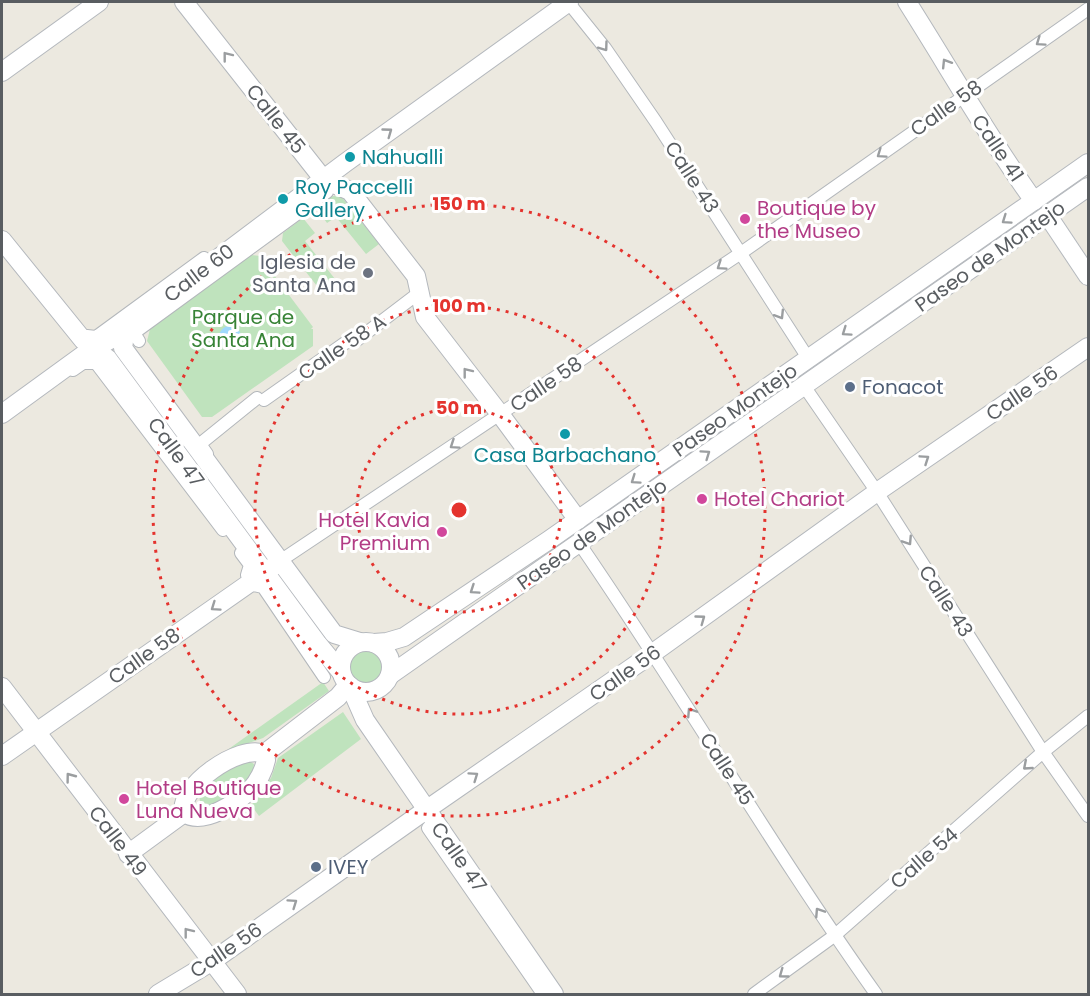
<svg xmlns="http://www.w3.org/2000/svg" width="1090" height="996" font-family="Poppins,sans-serif">
<style>
.green{fill:#bfe3bd}
.water{fill:#a0d9fc}
.lines{fill:none;stroke-linecap:round;stroke-linejoin:round}
.street-casing{stroke:#b3b7bb;stroke-width:14}
.secondary-casing{stroke:#b4b8bd;stroke-width:20}
.street{stroke:#fff;stroke-width:12}
.secondary{stroke:#fff;stroke-width:18}
.oneway{stroke:#9b9ea0}
.ring{fill:none;stroke:#e4332e;stroke-width:3;stroke-dasharray:3 6}
.culture-dot{fill:#0f9aa8;stroke:#fff;stroke-width:2}
.hotel-dot{fill:#d1479c;stroke:#fff;stroke-width:2}
.worship-dot{fill:#6b7280;stroke:#fff;stroke-width:2}
.service-dot{fill:#5c6f8a;stroke:#fff;stroke-width:2}
.labels{text-anchor:middle;stroke-width:6;stroke-linejoin:round;paint-order:stroke}
.street-label{font-size:20px;fill:#595d61;stroke:#fff}
.culture-label{font-size:20px;fill:#0d838f;stroke:#fff;text-anchor:start}
.hotel-label{font-size:20px;fill:#b23c85;stroke:#fff;text-anchor:start}
.worship-label{font-size:20px;fill:#5b616d;stroke:#fff;text-anchor:end}
.park-label{font-size:20px;fill:#378336;stroke:#fff}
.service-label{font-size:20px;fill:#4e5e75;stroke:#fff;text-anchor:start}
.centre{fill:#e4332e;stroke:#fff;stroke-width:3}
.ring-label{font-size:18px;text-anchor:middle;font-weight:bold;fill:#e4332e;stroke:#fff;stroke-width:6;stroke-linejoin:round;paint-order:stroke}
</style>
<rect width="100%" height="100%" fill="#ece9e0"/>
<g class="green">
<path d="M333,196H341L379,244L366,254L336,217L327,223L316,208Z"/>
<path d="M303,218L315,233L305,241L335,279L320,290L282,241L283,233Z"/>
<path d="M251,255L260,256L273,273L269,276L273,281L275,280L272,276L274,275L313,327L311,329H313V346L212,417H202L147,341L150,329Z"/>
<circle cx="366" cy="666" r="18"/>
<path d="M323,682L329,691L263,738L240,746L209,763Z"/>
<path d="M343,712L361,739L259,816L251,805L264,792L262,788L271,778L278,758Z"/>
<path d="M249,761L254,764C254,785 229,796 213,805L200,802L199,792L231,764Z"/>
</g>
<circle class="water" cx="230" cy="337" r="11"/>
<g class="lines">
<defs>
<g id="street">
<path d="M568,2L605,48L656,122L808,358"/>
<path d="M87,336L96,337L204,258"/>
<path d="M139,341L134,333L327,192"/>
<path d="M73,370L83,363H96L223,530"/>
<path d="M804,386L877,492L1043,752L1088,816"/>
<path d="M264,400L345,343L357,340L420,292"/>
<path d="M207,454L200,444L257,398"/>
<path d="M579,543C681,691 772,848 876,994"/>
<path d="M241,553L250,565L247,575"/>
<path d="M280,561L741,253L1088,9"/>
<path d="M253,585L263,587L324,677"/>
<path d="M428,828L543,994"/>
<path d="M754,994L834,936L1043,752L1088,716"/>
</g>
<g id="secondary">
<path d="M184,2L324,180L350,191L416,276L425,317L500,414L578,520"/>
<path d="M907,2C949,68 988,137 1034,201"/>
<path d="M2,72L99,2"/>
<path d="M1048,216L1088,276"/>
<path d="M2,240L83,340L108,359L318,644L341,672"/>
<path d="M126,328L123,348L334,634L360,642"/>
<path d="M2,414L83,355L108,341L345,163L569,2"/>
<circle cx="366" cy="667" r="25"/>
<path d="M374,643L387,642L404,637L549,540L1088,163"/>
<path d="M390,675L1088,187"/>
<path d="M350,686L365,720L554,994"/>
<path d="M2,687L237,994"/>
<path d="M264,754L338,697L348,685"/>
<path d="M2,756L274,566"/>
<path d="M184,813C204,826 236,803 251,789C258,782 264,770 266,760L264,754"/>
<path d="M184,813C177,787 240,743 264,754"/>
<path d="M128,854L184,813"/>
<path d="M158,994L211,962L426,810L653,653L877,492L1088,347"/>
</g>
</defs>
<use href="#street" class="street-casing"/>
<use href="#secondary" class="secondary-casing"/>
<use href="#street" class="street"/>
<use href="#secondary" class="secondary"/>
</g>
<defs><path id="oneway-chevron" d="M-2-3.5L2.5 0L-2 3.5" fill="none" stroke-width="1.6" stroke-linecap="round" stroke-linejoin="round" transform="scale(1.5)"/></defs>
<g class="oneway">
<use href="#oneway-chevron" transform="translate(1040 42) rotate(145)"/>
<use href="#oneway-chevron" transform="translate(604 47) rotate(54)"/>
<use href="#oneway-chevron" transform="translate(227 56) rotate(-128)"/>
<use href="#oneway-chevron" transform="translate(946 63) rotate(-122)"/>
<use href="#oneway-chevron" transform="translate(388 132) rotate(-36)"/>
<use href="#oneway-chevron" transform="translate(881 154) rotate(145)"/>
<use href="#oneway-chevron" transform="translate(1006 220) rotate(145)"/>
<use href="#oneway-chevron" transform="translate(721 266) rotate(146)"/>
<use href="#oneway-chevron" transform="translate(780 315) rotate(58)"/>
<use href="#oneway-chevron" transform="translate(846 332) rotate(145)"/>
<use href="#oneway-chevron" transform="translate(467 372) rotate(-128)"/>
<use href="#oneway-chevron" transform="translate(454 445) rotate(146)"/>
<use href="#oneway-chevron" transform="translate(706 454) rotate(-35)"/>
<use href="#oneway-chevron" transform="translate(925 459) rotate(-34)"/>
<use href="#oneway-chevron" transform="translate(635 480) rotate(145)"/>
<use href="#oneway-chevron" transform="translate(908 541) rotate(57)"/>
<use href="#oneway-chevron" transform="translate(474 590) rotate(146)"/>
<use href="#oneway-chevron" transform="translate(215 607) rotate(145)"/>
<use href="#oneway-chevron" transform="translate(701 619) rotate(-36)"/>
<use href="#oneway-chevron" transform="translate(691 712) rotate(-123)"/>
<use href="#oneway-chevron" transform="translate(1027 766) rotate(139)"/>
<use href="#oneway-chevron" transform="translate(474 776) rotate(-35)"/>
<use href="#oneway-chevron" transform="translate(70 777) rotate(-127)"/>
<use href="#oneway-chevron" transform="translate(293 903) rotate(-35)"/>
<use href="#oneway-chevron" transform="translate(819 912) rotate(-123)"/>
<use href="#oneway-chevron" transform="translate(188 932) rotate(-128)"/>
<use href="#oneway-chevron" transform="translate(783 974) rotate(144)"/>
</g>
<g class="ring">
<circle cx="459" cy="510" r="102"/>
<circle cx="459" cy="510" r="204"/>
<circle cx="459" cy="510" r="306"/>
</g>
<g class="culture-dot">
<circle cx="350" cy="157" r="6"/>
<circle cx="283" cy="199" r="6"/>
<circle cx="565" cy="434" r="6"/>
</g>
<g class="hotel-dot">
<circle cx="745" cy="219" r="6"/>
<circle cx="702" cy="499" r="6"/>
<circle cx="442" cy="532" r="6"/>
<circle cx="124" cy="799" r="6"/>
</g>
<circle class="worship-dot" cx="368" cy="273" r="6"/>
<g class="service-dot">
<circle cx="850" cy="387" r="6"/>
<circle cx="316" cy="867" r="6"/>
</g>
<g class="labels">
<g class="street-label">
<text transform="translate(946 108) rotate(-35)" y="7">Calle 58</text>
<text transform="translate(276 119) rotate(52)" y="7">Calle 45</text>
<text transform="translate(998 148) rotate(56)" y="7">Calle 41</text>
<text transform="translate(692 177) rotate(57)" y="7">Calle 43</text>
<text transform="translate(990 256) rotate(-35)" y="7">Paseo de Montejo</text>
<text transform="translate(199 273) rotate(-37)" y="7">Calle 60</text>
<text transform="translate(342 347) rotate(-34)" y="7">Calle 58 A</text>
<text transform="translate(546 384) rotate(-34)" y="7">Calle 58</text>
<text transform="translate(1022 393) rotate(-34)" y="7">Calle 56</text>
<text transform="translate(735 410) rotate(-35)" y="7">Paseo Montejo</text>
<text transform="translate(176 452) rotate(54)" y="7">Calle 47</text>
<text transform="translate(592 534) rotate(-35)" y="7">Paseo de Montejo</text>
<text transform="translate(946 601) rotate(57)" y="7">Calle 43</text>
<text transform="translate(144 656) rotate(-35)" y="7">Calle 58</text>
<text transform="translate(625 673) rotate(-35)" y="7">Calle 56</text>
<text transform="translate(727 769) rotate(57)" y="7">Calle 45</text>
<text transform="translate(118 841) rotate(53)" y="7">Calle 49</text>
<text transform="translate(459 857) rotate(55)" y="7">Calle 47</text>
<text transform="translate(924 858) rotate(-41)" y="7">Calle 54</text>
<text transform="translate(226 950) rotate(-34)" y="7">Calle 56</text>
</g>
<g class="culture-label">
<text x="362" y="164">Nahualli</text>
<text x="295" y="194">Roy Paccelli<tspan x="295" dy="23">Gallery</tspan></text>
<text x="565" y="462" text-anchor="middle">Casa Barbachano</text>
</g>
<g class="hotel-label">
<text x="757" y="215">Boutique by<tspan x="757" dy="23">the Museo</tspan></text>
<text x="714" y="506">Hotel Chariot</text>
<text x="430" y="527" text-anchor="end">Hotel Kavia<tspan x="430" dy="23">Premium</tspan></text>
<text x="136" y="795">Hotel Boutique<tspan x="136" dy="23">Luna Nueva</tspan></text>
</g>
<g class="worship-label">
<text x="356" y="269">Iglesia de<tspan x="356" dy="23">Santa Ana</tspan></text>
</g>
<g class="park-label">
<text x="243" y="324">Parque de<tspan x="243" dy="23">Santa Ana</tspan></text>
</g>
<g class="service-label">
<text x="862" y="394">Fonacot</text>
<text x="328" y="874">IVEY</text>
</g>
</g>
<circle cx="459" cy="510" r="9" class="centre"/>
<g class="ring-label">
<text x="459" y="210">150 m</text>
<text x="459" y="312">100 m</text>
<text x="459" y="414">50 m</text>
</g>
<rect width="1090" height="996" fill="none" stroke="#595d61" stroke-width="6"/>
</svg>
